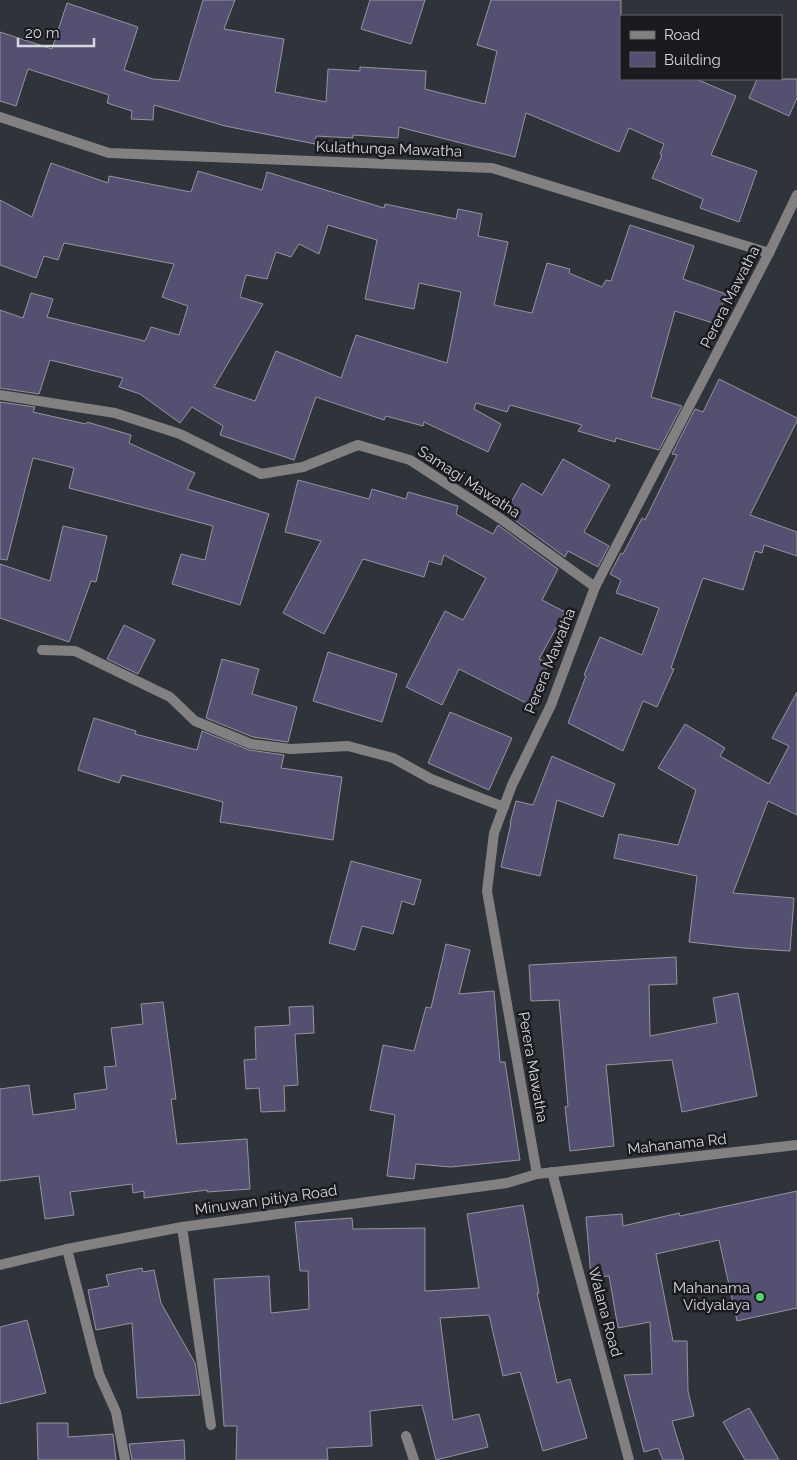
<svg xmlns="http://www.w3.org/2000/svg" width="797" height="1460" font-family="Raleway,sans-serif">
<style>
.building{fill:#555072;stroke:#95949d;fill-rule:evenodd}
.lines{fill:none;stroke-linecap:round;stroke-linejoin:round}
.service{stroke:#838082;stroke-width:10}
.minor{stroke:#838082;stroke-width:10}
.poi-dot{fill:#56d671;stroke:#191b1e;stroke-width:2}
.labels{text-anchor:middle;stroke-width:5;stroke-linejoin:round;paint-order:stroke}
.street-label{font-size:15px;fill:#d4d6db;stroke:#191b1e}
.poi-label{font-size:15px;fill:#d4d6db;stroke:#191b1e;text-anchor:end}
</style>
<rect width="100%" height="100%" fill="#2f333a"/>
<g class="building">
<path d="M203,0H235L224,29L284,39L275,92L326,102L328,69L360,71V67L426,71L425,89L485,104L497,51L477,45L491,0H621V79H696L736,96L711,155L757,171L739,222L700,208L703,199L652,178L662,155L660,154L664,144L629,128L619,152L526,113L515,157L399,127L398,138L353,135V138L316,136L315,144L225,126L154,105L153,120L131,119L132,111L107,103L109,95L28,69L16,106L0,101V32L52,49L67,3L138,27L124,70L153,79L179,81Z"/>
<path d="M370,0H425L411,44L361,29Z"/>
<path d="M757,79H797V98L789,116L749,98Z"/>
<path d="M51,163L108,183L109,176L191,192L198,171L262,190L267,172L384,208L385,204L456,219L458,209L482,214L478,236L508,242L494,305L532,313L547,263L570,269L569,273L602,287L606,280L611,281L630,225L694,246L683,279L726,294L716,324L675,311L651,397L682,406L659,450L616,438L615,442L578,431L582,425L510,405L507,412L476,403L474,409L501,424L488,452L424,422L423,426L386,416L384,420L316,397L294,460L220,435L223,426L192,407L180,423L140,394L119,387L123,378L50,360L39,394L0,388V310L23,318L31,293L53,299L47,317L145,341L151,327L179,335L188,306L162,297L174,264L64,243L58,260L44,256L36,278L0,265V200L32,217ZM328,225L377,240L365,299L414,309L419,283L461,292L447,363L356,335L341,378L276,351L255,401L214,387L263,304L240,297L246,275L267,279L276,252L291,257L299,244L319,254Z"/>
<path d="M719,379L797,418V421L750,515L797,532V556L764,545L762,553L755,551L743,590L703,578L671,668L674,669L657,707L643,701L623,751L568,723L586,676L584,675L600,637L642,655L659,608L616,593L621,580L610,574L621,553L623,554L642,518L645,520L677,455L672,454L695,409L703,412Z"/>
<path d="M0,402L35,407L33,412L86,424L87,422L131,435L129,443L195,473L187,489L269,514L240,605L172,584L181,554L205,560L213,526L69,488L74,468L33,458L7,560L0,559Z"/>
<path d="M563,459L610,485L584,532L609,546L598,567L568,551L565,557L505,513L522,483L542,495Z"/>
<path d="M298,480L369,499L372,489L406,499L408,492L458,506L456,514L493,534L498,525L558,569L542,600L565,612L539,659L549,663L528,704L459,669L442,705L406,687L445,611L463,620L486,578L444,555L441,565L429,561L424,577L363,559L324,634L283,613L321,541L285,532Z"/>
<path d="M63,526L107,536L96,582L91,581L69,642L0,618V564L50,581Z"/>
<path d="M124,625L155,640L138,674L107,659Z"/>
<path d="M328,652L397,674L382,722L313,701Z"/>
<path d="M222,659L259,669L252,694L297,707L288,742L253,737L206,718Z"/>
<path d="M797,692V815L768,801L733,893L794,898L790,951L743,948L689,942L697,876L614,858L619,834L678,845L696,790L658,768L685,724L725,748L720,756L769,784L789,746L772,738Z"/>
<path d="M450,712L512,738L489,790L428,763Z"/>
<path d="M94,718L136,731L135,734L197,750L202,731L249,750L284,755L281,768L342,777L333,840L220,822L223,802L122,775L119,783L78,770Z"/>
<path d="M552,756L615,784L603,817L557,800L540,876L501,867L511,823H510L516,801L533,805Z"/>
<path d="M351,861L421,880L414,905L402,901L393,934L362,926L355,950L329,943Z"/>
<path d="M446,944L470,950L459,994L494,991L500,1062H505L520,1160L451,1167L416,1164L414,1179L387,1176L395,1115L370,1110L383,1045L414,1051L426,1007L431,1008Z"/>
<path d="M676,957L677,984L649,985L650,1036L717,1023L713,998L738,993L757,1096L682,1112L672,1060L606,1065L614,1146L570,1151L565,1107L568,1106L559,1000L531,1001L529,965Z"/>
<path d="M163,1002L176,1099H171L177,1144L247,1139L250,1189L207,1192V1190L144,1198V1191L133,1193L132,1184L70,1192L74,1215L45,1219L39,1176L0,1181V1089L29,1085L33,1115L76,1109L74,1094L107,1089L104,1067L116,1066L111,1028L143,1024L141,1004Z"/>
<path d="M313,1006L314,1033L295,1034L298,1085L284,1086L285,1111L261,1112L259,1088L246,1089L244,1060L256,1059L255,1027L290,1025L289,1007Z"/>
<path d="M797,1191V1308L737,1321L719,1240L656,1254L673,1341H687L688,1391L694,1416L672,1421L684,1460H663L658,1448L644,1452L624,1375L652,1374L650,1322L618,1328L609,1276L591,1277L586,1217L622,1214L623,1226L679,1213L680,1216Z"/>
<path d="M523,1205L539,1293H537L557,1383L570,1379L587,1438L543,1451L520,1372L503,1376L489,1315L440,1318L453,1420L479,1414L488,1447L436,1460L422,1405L370,1411L372,1446L327,1448L328,1460H236L237,1426H224L214,1279L269,1276L271,1313L309,1309L308,1271H300L295,1222L352,1218L353,1229L425,1228V1291L479,1288L467,1214Z"/>
<path d="M142,1268L143,1272L154,1270L161,1303L195,1363L200,1395L137,1398L132,1323L96,1330L88,1290L109,1286L106,1275Z"/>
<path d="M27,1320L46,1393L0,1404V1327Z"/>
<path d="M749,1408L779,1460H745L723,1422Z"/>
<path d="M37,1423H68V1437L113,1434L116,1460H38Z"/>
<path d="M184,1440L185,1460H132L129,1444Z"/>
</g>
<g class="lines">
<path class="service" d="M406,1436L414,1460"/>
<g class="minor">
<path d="M0,117L109,153L492,168L769,253"/>
<path d="M0,395L115,413L180,434L261,474L303,467L358,445L410,460L501,519L595,587"/>
<path d="M42,650L75,651L170,697L195,721L251,744L291,749L348,746L393,758L431,779L504,807"/>
<path d="M552,1172L629,1460"/>
<path d="M537,1174L487,891L494,833L512,785L551,705L595,587L769,253L797,195"/>
<path d="M182,1227L211,1425"/>
<path d="M67,1249L99,1374L116,1412L125,1460"/>
<path d="M0,1265L67,1249L182,1227L507,1183L537,1174L797,1145"/>
</g>
</g>
<circle class="poi-dot" cx="760" cy="1297" r="5"/>
<g class="labels">
<g class="street-label">
<text transform="translate(389 149) rotate(2)" y="5">Kulathunga Mawatha</text>
<text transform="translate(730 297) rotate(-63)" y="5">Perera Mawatha</text>
<text transform="translate(469 482) rotate(33)" y="5">Samagi Mawatha</text>
<text transform="translate(550 661) rotate(-68)" y="5">Perera Mawatha</text>
<text transform="translate(533 1067) rotate(80)" y="5">Perera Mawatha</text>
<text transform="translate(677 1144) rotate(-6)" y="5">Mahanama Rd</text>
<text transform="translate(266 1200) rotate(-8)" y="5">Minuwan pitiya Road</text>
<text transform="translate(605 1312) rotate(75)" y="5">Walana Road</text>
</g>
<g class="poi-label">
<text x="750" y="1293">Mahanama<tspan x="750" dy="17">Vidyalaya</tspan></text>
</g>
</g>
<rect x="620" y="15" width="162" height="65" fill="#191b1e" stroke="#64666a"/>
<rect x="630" y="31" width="25" height="8" fill="#838082" stroke="#64666a"/>
<text x="664" y="40" font-size="15" fill="#d4d6db">Road</text>
<rect x="630" y="52" width="25" height="15" fill="#555072" stroke="#64666a"/>
<text x="664" y="65" font-size="15" fill="#d4d6db">Building</text>
<path d="M18 38v8h76v-8" fill="none" stroke="#d4d6db" stroke-width="2.5"/>
<text x="25" y="38" font-size="15" fill="#d4d6db" stroke="#191b1e" stroke-width="4" paint-order="stroke">20 m</text>
</svg>
